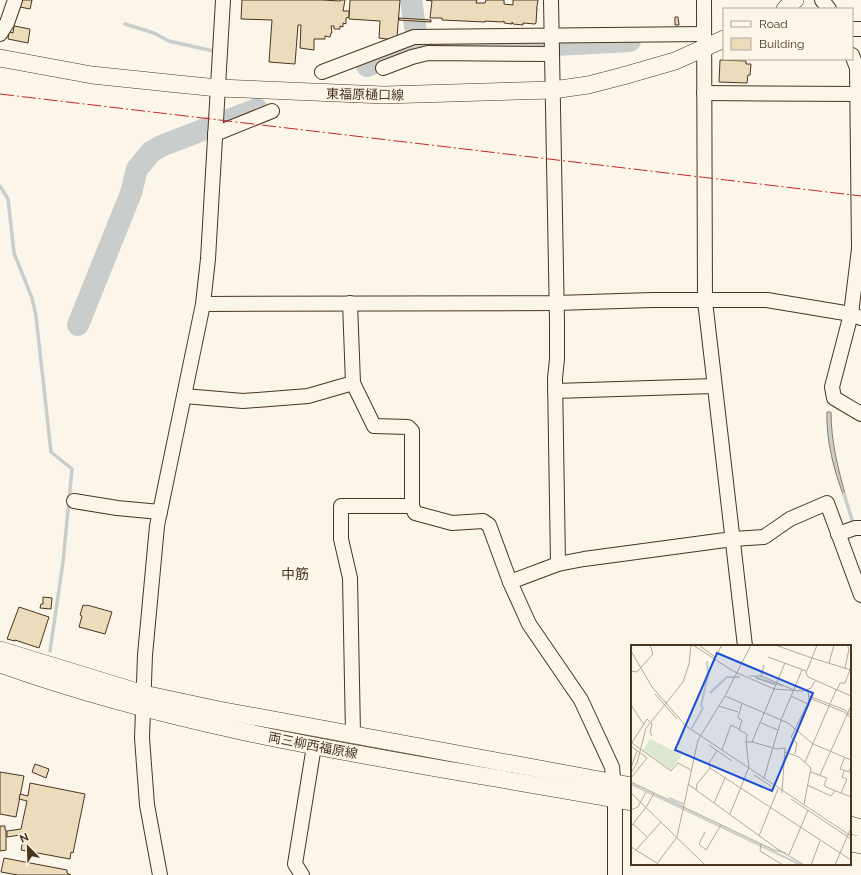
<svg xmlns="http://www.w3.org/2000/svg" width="861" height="875" font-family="Raleway,'Noto Sans JP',sans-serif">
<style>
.water{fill:#c9cecd;stroke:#887966}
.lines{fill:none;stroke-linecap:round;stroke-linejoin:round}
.stream{stroke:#c9cecd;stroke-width:3.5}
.river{stroke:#c9cecd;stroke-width:22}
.building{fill:#ecdcbc;stroke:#4a3520}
.minor-casing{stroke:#4a3520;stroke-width:16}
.major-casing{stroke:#4a3520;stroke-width:18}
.minor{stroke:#fbf6e9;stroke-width:14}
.major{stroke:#fbf6e9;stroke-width:17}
.power{stroke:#c62828;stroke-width:1;stroke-dasharray:14 3 2 3;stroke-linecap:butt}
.labels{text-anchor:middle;stroke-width:3;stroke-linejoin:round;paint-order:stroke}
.street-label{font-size:13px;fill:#4a3520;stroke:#fbf6e9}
.neighbourhood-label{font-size:14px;fill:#4a3520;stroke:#fbf6e9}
.inset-river{fill:none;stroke:#c9cecd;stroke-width:2}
.inset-road{fill:none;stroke:#b4a999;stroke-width:1}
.view{fill:#1d4ed8;fill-opacity:0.15;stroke:#1d4ed8;stroke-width:2}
.inset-edge{fill:none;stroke:#4a3520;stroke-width:2}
</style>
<rect width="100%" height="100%" fill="#fbf6e9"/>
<path class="water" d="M827,412H831C831,441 838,469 846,497H844C834,470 826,441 827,412Z"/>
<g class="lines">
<g class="stream">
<path d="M125,24L154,33L169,41L213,51"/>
<path d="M0,186L8,199L14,253L32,298L36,316L51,452L72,469L63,562L50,651"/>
<path d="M844,494L853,523L856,524"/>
</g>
<g class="river">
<path d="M411,0L418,46"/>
<path d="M367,66L418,46H536L630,41"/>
<path d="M78,325L131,193L137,169L151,152L161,146L257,109"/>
</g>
</g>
<g class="building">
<path d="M21,0H32L30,9L20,7Z"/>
<path d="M242,0H322L340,1L341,0H345L343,11H349V17L346,18V24L343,23V27L340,26V29H334V26H331L332,33H331L330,37L325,36V39H314V50L300,48L301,25H298L295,64L269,62L272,20L241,19Z"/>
<path d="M350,0H400L397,37L394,40L379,38L380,21L349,19Z"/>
<path d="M426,0H477L476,3H485L486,0H504V4L513,5V0H538L537,7L536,8H537L536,23L535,24L523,23V25L513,24L512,22V24L504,23V21L502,22L485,21V22L442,20V18H430L432,1Z"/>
<path d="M675,17H678L679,25H675Z"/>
<path d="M399,18L431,20V22L399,20Z"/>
<path d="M14,26L30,29L28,43L8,39L9,32L13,33Z"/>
<path d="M720,60L746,61V64H751L750,75H748L747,83L719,82Z"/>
<path d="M43,597L52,598L51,609L40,608L41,604H43Z"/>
<path d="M83,605L86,606L87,605L112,612L105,634L79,627L82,616L80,615Z"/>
<path d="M19,607L49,617L39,648L15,640V641L7,639Z"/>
<path d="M35,764L49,769L46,778L32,772Z"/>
<path d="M0,772L24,776L16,817L0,814Z"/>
<path d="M30,783L85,794L73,853L71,852L70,859L21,850L24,835H20L7,837V831L21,829L27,801L19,799L20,794L28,796Z"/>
<path d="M0,826H5V830H6V850L0,851Z"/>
<path d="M4,858L67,870V873L71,875H18L1,872Z"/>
</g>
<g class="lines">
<defs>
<g id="minor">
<path d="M551,0L557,322V359L555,378L558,564L584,559L733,539L764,537L790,519L827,503L861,595"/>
<path d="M704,0L705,301L745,646"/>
<path d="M822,0L829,9"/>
<path d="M852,29H861"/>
<path d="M0,34L7,23L15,0"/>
<path d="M852,55L857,68L859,249L851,314L832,387L834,398L861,414"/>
<path d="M383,68L412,57L428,53L552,54"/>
<path d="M322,72L414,37L704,34"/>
<path d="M704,93L858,94"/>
<path d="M215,134L272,111"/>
<path d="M350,303L353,383L374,426L408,427L412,431V506L415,513L452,523L483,521L489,525L510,582"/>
<path d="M203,304L556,303L652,300H767L851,314L861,318"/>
<path d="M555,391L714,386"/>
<path d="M184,396L243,401L308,396L353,383"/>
<path d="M74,501L117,508L160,512"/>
<path d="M838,534L855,528H861"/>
<path d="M558,564L510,582L529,624L581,700L612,767L615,799V875"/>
<path d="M353,734L350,578L341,539V506H412"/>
<path d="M160,875L147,805L142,738L145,655L157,526L203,304L208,259L223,0"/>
<path d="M302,875L295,864L314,746"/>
</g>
<g id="major">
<path d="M785,9L795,0"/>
<path d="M0,58L92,75L178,84L218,88L384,95L553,90L588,85L623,76L675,61L724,39"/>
<path d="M0,650L144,694L219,710L632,786"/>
<path d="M0,664C204,737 420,763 632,802"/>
<path d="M850,825L861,828"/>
<path d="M850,843L861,845"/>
</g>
</defs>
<use href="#minor" class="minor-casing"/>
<use href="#major" class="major-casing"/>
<use href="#minor" class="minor"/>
<use href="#major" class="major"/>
<path class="power" d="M0,94L861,196"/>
</g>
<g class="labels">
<g class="street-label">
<text transform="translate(365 94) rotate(1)" y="5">東福原樋口線</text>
<text transform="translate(313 745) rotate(11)" y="5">両三柳西福原線</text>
</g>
<g class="neighbourhood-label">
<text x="295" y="579">中筋</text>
</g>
</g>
<g transform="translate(631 645)">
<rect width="220" height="220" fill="#fbf6e9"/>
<path d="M19,94L51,110L40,125L12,105Z" fill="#dce7d0"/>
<path class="inset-river" d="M124,32L152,41M130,32L133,20M79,48L96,32H109M61,83L72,63L70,61L77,30L76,16M0,139L170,220M38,153L52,159"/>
<path class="inset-road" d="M62,0L102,26L143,44L172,46L180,43L184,36M68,0L84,12L91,0M144,0L181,13L175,28L177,32L220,51M186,0L181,13L220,25M0,6L21,42L55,81L220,191M137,12L175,26M198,18L203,0M214,23L218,4L216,0M0,26L6,27L22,9L19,0M118,31H130L163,45M125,33L145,40M206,45L209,38H214L219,25M24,49L46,74M94,51L157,78L182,99L220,115M160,51L177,59M178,51L214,65L220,71M178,53L213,67L220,73M111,58L107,73L111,75L108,85L116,89L115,97M0,60L13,80M88,61L107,67M130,78L147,85M1,98L40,126L47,118L60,125M0,99L16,74L21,79L19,87L21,91M78,100L101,116M0,101L16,113L0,133M91,105L100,80L108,84M86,106L78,118L79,123L220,215M154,107L168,112L180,123L173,159M164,109L166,98L160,92L178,56L177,45M214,112L209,124L218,127L220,122M174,117L205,45M0,123L6,106M180,127L196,133L193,140L195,142L220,152M0,128L6,118L15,83L52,37L58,19L60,0M123,130L140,141M189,130L220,61M133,133L150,75L171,25M0,137L143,205L155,208M57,139L145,203L173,220M176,140L200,151L204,146M65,145L66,139L79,123M0,148L74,220M151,148L154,103L146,104L121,97L154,18M210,148L216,134L211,132L213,126M160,154L220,194M83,158L94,133M0,165L7,162L15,147M99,169L118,122L115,97H121M2,179L16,161L23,148M0,181L2,179L16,192M74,187L68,199L75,205L90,180M128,191L147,144M130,199L129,206L152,220M0,202L26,218M5,205L30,177M158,210L177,165M25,220L46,192L67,95L94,51L120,0M180,220L189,196M204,220L220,183"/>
<path class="view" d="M86,8L182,48L141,146L44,105Z"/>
<rect width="220" height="220" class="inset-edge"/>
</g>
<rect x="723" y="8" width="130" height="52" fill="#fbf6e9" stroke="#b4a999"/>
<rect x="731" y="21" width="20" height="6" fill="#fbf6e9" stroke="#b4a999"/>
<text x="759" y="28" font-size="12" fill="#4a3520">Road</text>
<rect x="731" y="38" width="20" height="12" fill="#ecdcbc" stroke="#b4a999"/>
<text x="759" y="48" font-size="12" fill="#4a3520">Building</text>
<g transform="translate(28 847) rotate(337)" stroke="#fbf6e9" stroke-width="3" paint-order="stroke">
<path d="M0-3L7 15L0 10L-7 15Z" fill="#4a3520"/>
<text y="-6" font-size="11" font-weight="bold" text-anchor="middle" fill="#4a3520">N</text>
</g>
</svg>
